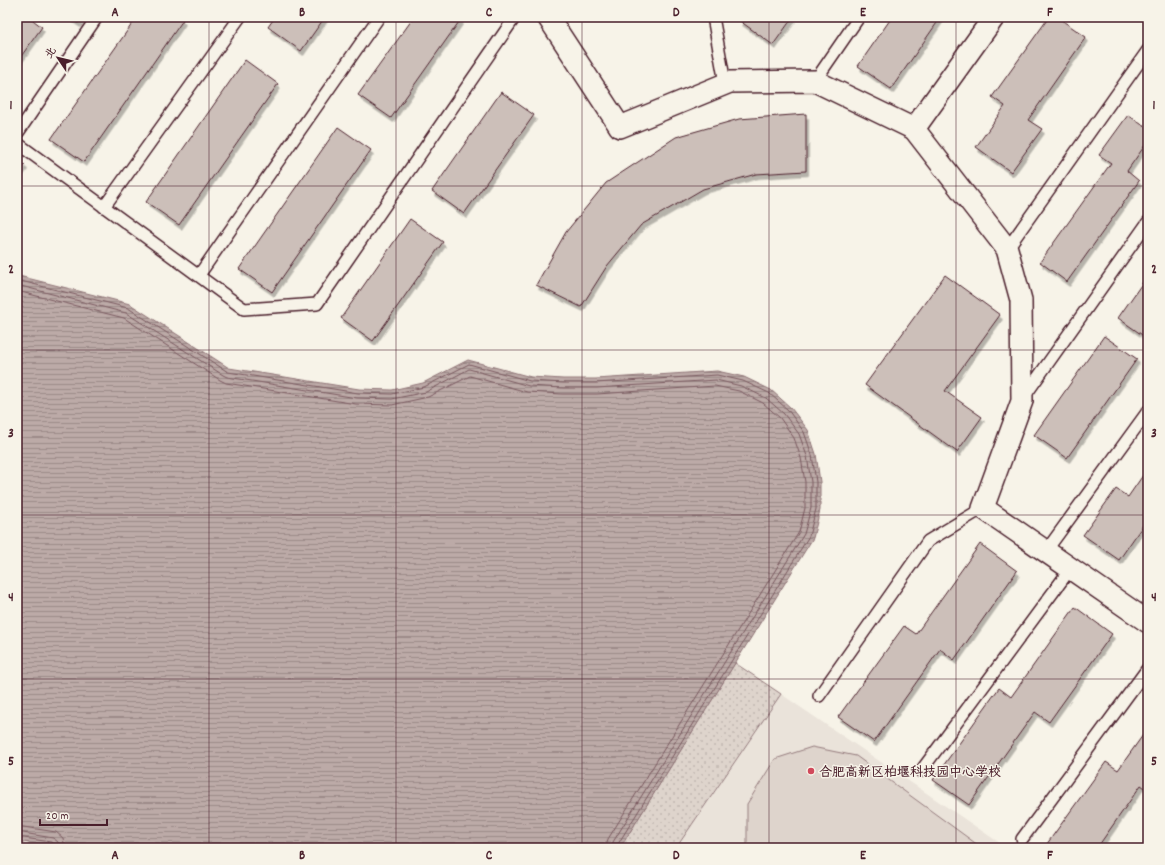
<svg xmlns="http://www.w3.org/2000/svg" width="1165" height="865" font-family="Dekko,'LXGW WenKai TC',sans-serif">
<style>
.built{fill:#eae3da}
.green{fill:url(#green-dots);stroke:#947a7c}
.pitch{fill:#ded4cc;stroke:#947a7c}
.water{fill:url(#water-rules);stroke:#8e7275}
.lines{fill:none;stroke-linecap:round;stroke-linejoin:round}
.shore{stroke:#78575d;stroke-width:1}
.building{fill:#ccbfb9;stroke:#4a1f2b;filter:url(#shadow)}
.lane-casing{stroke:#4a1f2b;stroke-width:14}
.street-casing{stroke:#4a1f2b;stroke-width:24}
.lane{stroke:#f7f3e8;stroke-width:11}
.street{stroke:#f7f3e8;stroke-width:21}
.grid{fill:none;stroke:#4a1f2b;stroke-width:1;stroke-opacity:0.55}
.poi-dot{fill:#d1495b;stroke:#f7f3e8;stroke-width:1.5}
.labels{text-anchor:middle;stroke-width:3;stroke-linejoin:round;paint-order:stroke}
.poi-label{font-size:13px;font-weight:bold;fill:#4a1f2b;stroke:#f7f3e8;text-anchor:start}
.neatline{fill:none;stroke:#4a1f2b;stroke-width:1.5}
.grid-label{font-size:13px;text-anchor:middle;font-weight:bold;fill:#4a1f2b}
</style>
<defs>
<pattern id="green-dots" width="8" height="8" patternUnits="userSpaceOnUse"><rect width="8" height="8" fill="#ded4cc"/><path d="M2 2h.1M6 6h.1" fill="none" stroke="#c0b6af" stroke-width="1.8" stroke-linecap="round"/></pattern>
<pattern id="water-rules" width="6" height="5" patternUnits="userSpaceOnUse"><rect width="6" height="5" fill="#bcaaa7"/><path d="M0 2.5h6" fill="none" stroke="#9b8a88"/></pattern>
<filter id="shadow"><feDropShadow dx="2.5" dy="4.5" stdDeviation="0" flood-color="#0004"/></filter>
</defs>
<rect width="100%" height="100%" fill="#f7f3e8"/>
<filter id="ink" filterUnits="userSpaceOnUse"><feTurbulence type="fractalNoise" baseFrequency=".025" numOctaves="2"/><feDisplacementMap in="SourceGraphic" scale="8" xChannelSelector="R" yChannelSelector="G"/><feConvolveMatrix kernelMatrix="1 2 1 2 8 2 1 2 1" color-interpolation-filters="sRGB"/></filter>
<g filter="url(#ink)">
<path class="built" d="M781,694L1007,848H676Z"/>
<g class="green">
<path d="M735,663L781,694L676,848H620Z"/>
<path d="M17,841L62,848H17Z"/>
</g>
<path class="pitch" d="M812,747L856,756L982,848H747V804L775,759Z"/>
<path class="water" d="M17,276H19L130,304L229,368L359,389L392,390L423,383L468,360L531,377L563,379H596L717,371L744,377L771,390L791,408L808,430L816,454L820,482V510L813,538L620,848H62L17,841Z"/>
<g class="lines">
<g class="shore">
<path d="M17,280L128,308L228,372L358,393L392,394L424,387L469,364L530,381L563,383H596L717,375L743,381L769,393L788,410L804,432L812,455L816,482V509L809,536L618,844L617,848"/>
<path d="M17,285L126,313L223,375L227,377L357,398L392,399L426,392L469,369L529,386L563,388H597L716,380L741,386L766,398L784,414L799,434L807,456L811,482V508L804,534L613,842L612,848"/>
<path d="M17,291L124,318L220,380L226,383L356,404L392,405L428,397L470,376L527,392L562,394H597L715,386L739,391L763,403L780,418L794,438L801,458L805,482V508L799,532L608,839L606,848"/>
<path d="M17,826L56,832L63,838L65,848"/>
<path d="M17,832L53,838L58,842L59,848"/>
<path d="M17,837L51,842L54,844V848"/>
</g>
</g>
<g class="building">
<path d="M17,17H29L42,27L17,62Z"/>
<path d="M69,17H82L78,23Z"/>
<path d="M137,17H179L183,20L84,162L51,139Z"/>
<path d="M275,17H325L301,51L268,27Z"/>
<path d="M414,17H458L461,19L391,118L358,95Z"/>
<path d="M744,17H793L773,45L740,21Z"/>
<path d="M892,17H941L891,89L858,66Z"/>
<path d="M1049,17H1057L1086,37L1028,120L1042,129L1011,172L976,147L1005,106L992,97Z"/>
<path d="M245,60L278,84L179,225L146,202Z"/>
<path d="M501,92L534,115L464,214L432,191Z"/>
<path d="M806,114V171L756,174L703,189L641,225L607,266L581,307L536,285L566,232L606,183L676,137L739,119Z"/>
<path d="M1128,115L1148,129V141L1127,171L1139,181L1067,282L1040,262L1111,163L1099,155Z"/>
<path d="M338,127L371,150L272,292L239,269Z"/>
<path d="M17,159L25,165L17,176Z"/>
<path d="M410,219L443,242L373,341L341,318Z"/>
<path d="M945,275L1000,315L945,391L982,417L957,452L865,385Z"/>
<path d="M1148,275V339L1118,318Z"/>
<path d="M1104,336L1137,359L1067,458L1034,435Z"/>
<path d="M1148,468V518L1119,560L1083,535L1116,489L1128,497Z"/>
<path d="M980,544L1017,571L954,660L940,649L874,742L838,717L904,626L916,634Z"/>
<path d="M1075,607L1112,634L1049,722L1035,712L969,805L933,780L999,688L1011,697Z"/>
<path d="M1148,728V790L1141,785L1097,848H1044L1106,762L1118,770Z"/>
</g>
<g class="lines">
<defs>
<g id="lane">
<path d="M713,17L725,83"/>
<path d="M815,81L859,17"/>
<path d="M17,134L97,17"/>
<path d="M17,143L244,309L317,304L515,17"/>
<path d="M104,207L240,17"/>
<path d="M1007,249L1148,50"/>
<path d="M199,275L379,17"/>
<path d="M1024,397L1148,222"/>
<path d="M1046,551L1148,411"/>
<path d="M819,696L928,541L983,508"/>
<path d="M921,771L1071,568"/>
<path d="M1022,839L1148,668"/>
</g>
<g id="street">
<path d="M548,17L620,127L730,82L815,81L914,129L1007,249L1021,300L1022,401L983,508L1148,622"/>
<path d="M914,129L994,17"/>
</g>
</defs>
<use href="#lane" class="lane-casing"/>
<use href="#street" class="street-casing"/>
<use href="#lane" class="lane"/>
<use href="#street" class="street"/>
</g>
</g>
<path class="grid" d="M209,17V848M396,17V848M582,17V848M769,17V848M956,17V848M17,186H1148M17,350H1148M17,515H1148M17,679H1148"/>
<circle class="poi-dot" cx="811" cy="771" r="4"/>
<g class="labels">
<g class="poi-label">
<text x="819" y="776">合肥高新区柏堰科技园中心学校</text>
</g>
</g>
<rect width="1165" height="865" fill="none" stroke="#f7f3e8" stroke-width="44"/>
<g transform="translate(58 58) rotate(305)" stroke="#f7f3e8" stroke-width="3" paint-order="stroke">
<path d="M0-3L7 15L0 10L-7 15Z" fill="#4a1f2b"/>
<text y="-6" font-size="11" font-weight="bold" text-anchor="middle" fill="#4a1f2b">北</text>
</g>
<path d="M40 819v6h67v-6" fill="none" stroke="#4a1f2b" stroke-width="2"/>
<text x="46" y="819" font-size="12" fill="#4a1f2b" stroke="#f7f3e8" stroke-width="3" paint-order="stroke">20 m</text>
<rect x="22" y="22" width="1121" height="821" class="neatline"/>
<g class="grid-label">
<text x="115" y="16">A</text>
<text x="302" y="16">B</text>
<text x="489" y="16">C</text>
<text x="676" y="16">D</text>
<text x="863" y="16">E</text>
<text x="1050" y="16">F</text>
<text x="11" y="109">1</text>
<text x="1154" y="109">1</text>
<text x="11" y="273">2</text>
<text x="1154" y="273">2</text>
<text x="11" y="437">3</text>
<text x="1154" y="437">3</text>
<text x="11" y="601">4</text>
<text x="1154" y="601">4</text>
<text x="11" y="765">5</text>
<text x="1154" y="765">5</text>
<text x="115" y="859">A</text>
<text x="302" y="859">B</text>
<text x="489" y="859">C</text>
<text x="676" y="859">D</text>
<text x="863" y="859">E</text>
<text x="1050" y="859">F</text>
</g>
</svg>
